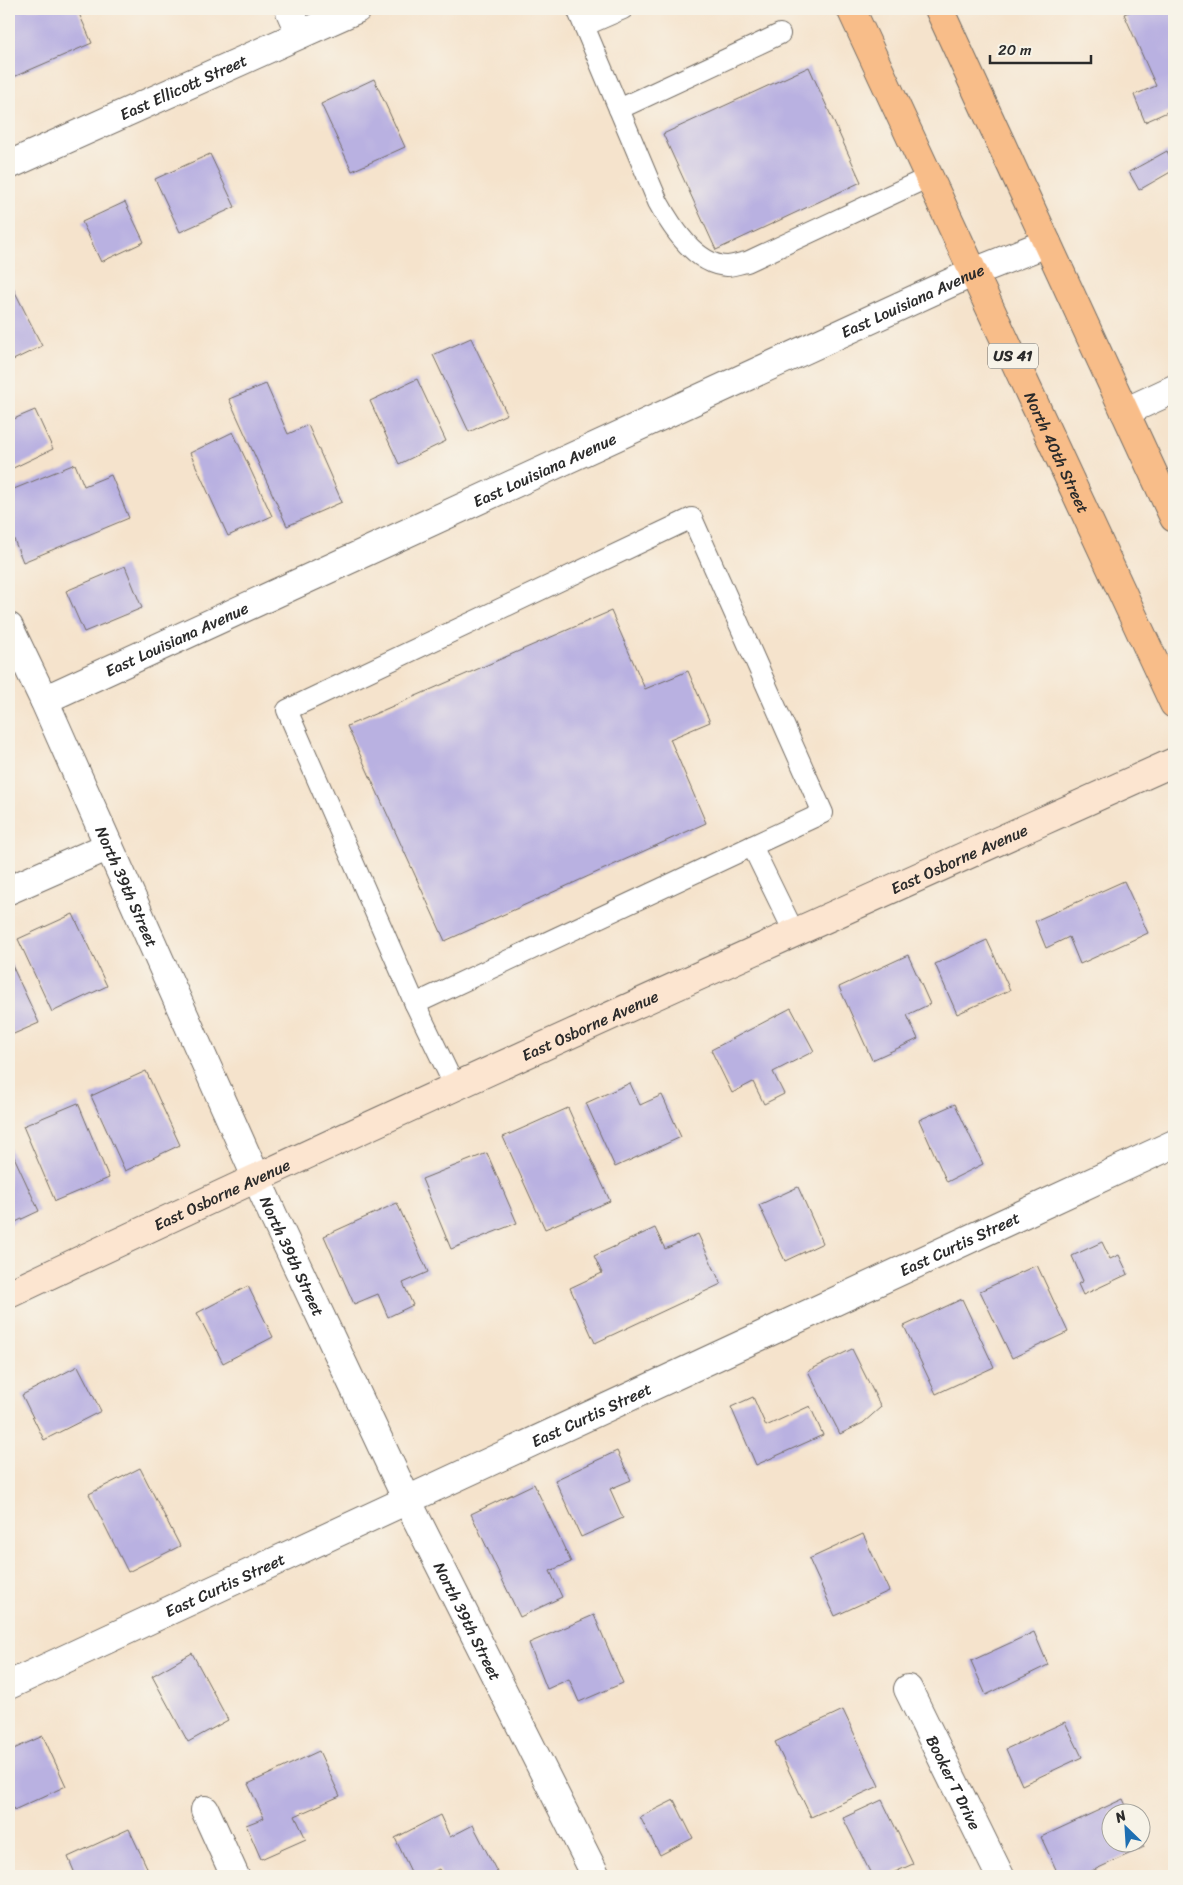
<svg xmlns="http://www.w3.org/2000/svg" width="1183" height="1885" font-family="Sriracha,sans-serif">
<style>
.building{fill:#b9b1e1}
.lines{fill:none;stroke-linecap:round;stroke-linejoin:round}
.lane-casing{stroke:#726b63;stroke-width:22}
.street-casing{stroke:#726b63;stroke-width:30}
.secondary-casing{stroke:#726b63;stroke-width:30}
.primary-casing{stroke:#726b63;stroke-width:30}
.lane{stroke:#fff;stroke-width:20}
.street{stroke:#fff;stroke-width:28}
.secondary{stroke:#fce5d0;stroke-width:28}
.primary{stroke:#f8bd89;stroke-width:28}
.labels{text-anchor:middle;stroke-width:4;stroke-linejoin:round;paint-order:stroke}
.shield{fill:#f7f3e8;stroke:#686764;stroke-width:1}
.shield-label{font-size:15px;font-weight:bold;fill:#2b2b2b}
.street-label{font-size:16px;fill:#2b2b2b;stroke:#f7f3e8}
</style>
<rect width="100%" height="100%" fill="#f7f3e8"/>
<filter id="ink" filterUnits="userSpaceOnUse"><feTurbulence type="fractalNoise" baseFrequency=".02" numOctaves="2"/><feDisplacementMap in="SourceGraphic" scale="10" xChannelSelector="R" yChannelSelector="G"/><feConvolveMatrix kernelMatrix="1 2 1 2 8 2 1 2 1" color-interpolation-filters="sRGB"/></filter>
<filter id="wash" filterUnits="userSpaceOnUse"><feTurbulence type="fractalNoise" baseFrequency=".0096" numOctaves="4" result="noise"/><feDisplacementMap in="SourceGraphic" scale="20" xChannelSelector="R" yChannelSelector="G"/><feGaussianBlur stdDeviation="1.12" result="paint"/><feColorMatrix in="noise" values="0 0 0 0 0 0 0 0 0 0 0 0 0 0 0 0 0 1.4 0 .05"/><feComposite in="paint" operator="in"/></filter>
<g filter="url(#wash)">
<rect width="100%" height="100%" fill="#f5e3cc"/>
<g id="blocks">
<g class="building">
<path d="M19,9H77L92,43L9,79V13Z"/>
<path d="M1136,9H1174V109L1145,122L1134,95L1156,86L1124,14Z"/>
<path d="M809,67L861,182L716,250L663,134Z"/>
<path d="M374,79L405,147L352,171L321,104Z"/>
<path d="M1167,151L1174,165V170L1139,190L1129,172Z"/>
<path d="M210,154L235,207L180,232L155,179Z"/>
<path d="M125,202L144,242L101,262L82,222Z"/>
<path d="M9,280L42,346L9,362Z"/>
<path d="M471,338L507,414L469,432L433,355Z"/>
<path d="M417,379L446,441L399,464L370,401Z"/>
<path d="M266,384L288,434L308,425L342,502L287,526L229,399Z"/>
<path d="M35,410L53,449L9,470V421Z"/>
<path d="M233,432L272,516L228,536L190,453Z"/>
<path d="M75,464L84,486L111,475L129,518L23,562L9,527V491Z"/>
<path d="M125,566L142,608L84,632L66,591Z"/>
<path d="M611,611L645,689L688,671L710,722L670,739L706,823L445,941L347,726Z"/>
<path d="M1124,881L1148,933L1080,964L1069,937L1046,948L1035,921Z"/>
<path d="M73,914L107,986L52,1012L18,939Z"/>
<path d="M987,940L1010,990L957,1014L935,964Z"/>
<path d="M908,955L930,1004L907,1015L918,1039L872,1060L839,987Z"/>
<path d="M9,959L39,1023L9,1036Z"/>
<path d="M791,1008L814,1051L773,1072L784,1094L764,1104L753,1082L732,1093L711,1050Z"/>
<path d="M146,1071L180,1145L125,1171L91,1096Z"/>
<path d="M630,1083L640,1105L662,1095L681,1137L615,1167L586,1103Z"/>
<path d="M78,1103L109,1178L55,1201L23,1126Z"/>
<path d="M955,1104L983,1164L947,1182L919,1120Z"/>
<path d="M568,1108L610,1201L545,1229L503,1137Z"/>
<path d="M9,1146L39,1211L9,1225Z"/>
<path d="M487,1153L517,1223L451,1249L422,1179Z"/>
<path d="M798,1187L823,1243L785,1261L759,1205Z"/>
<path d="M397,1203L428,1272L403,1283L413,1305L388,1317L378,1294L354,1304L324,1236Z"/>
<path d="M655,1228L665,1249L698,1234L721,1284L595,1343L570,1288L602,1273L594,1256Z"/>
<path d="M1102,1242L1110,1259L1119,1255L1128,1274L1083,1295L1078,1284L1083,1281L1072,1256Z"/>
<path d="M1037,1265L1068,1332L1012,1358L980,1291Z"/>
<path d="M248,1286L273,1337L223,1363L197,1313Z"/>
<path d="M962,1299L994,1367L936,1394L904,1326Z"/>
<path d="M852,1349L881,1407L863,1423L840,1434L808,1371Z"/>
<path d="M78,1366L101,1411L44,1440L22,1395Z"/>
<path d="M753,1397L766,1426L810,1406L823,1435L756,1465L731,1407Z"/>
<path d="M617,1451L631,1480L610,1489L623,1518L581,1537L555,1480Z"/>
<path d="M140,1468L180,1546L128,1572L89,1494Z"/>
<path d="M534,1484L571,1562L550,1571L562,1597L520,1617L471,1514Z"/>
<path d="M863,1534L889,1591L835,1616L809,1559Z"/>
<path d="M594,1615L623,1683L579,1702L569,1679L547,1689L529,1643Z"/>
<path d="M1034,1632L1048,1665L986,1695L971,1661Z"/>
<path d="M192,1653L228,1720L188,1742L152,1676Z"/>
<path d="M843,1710L879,1786L811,1817L775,1742Z"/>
<path d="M1065,1722L1082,1757L1022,1785L1006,1749Z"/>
<path d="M43,1736L66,1786L14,1810L9,1799V1751Z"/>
<path d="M319,1751L340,1796L295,1816L306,1839L261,1859L246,1825L264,1818L248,1784Z"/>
<path d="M1123,1799L1129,1812H1110V1842H1140V1839L1144,1847L1081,1876H1059L1041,1837Z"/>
<path d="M674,1800L693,1838L660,1855L640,1817Z"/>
<path d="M882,1800L913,1864L886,1876H872L843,1818Z"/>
<path d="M440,1815L450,1837L473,1825L499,1876H442L439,1869L424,1876H413L395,1838Z"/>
<path d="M129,1829L151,1876H76L68,1857Z"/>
</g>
</g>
</g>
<g filter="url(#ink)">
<use href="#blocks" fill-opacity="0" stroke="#726b63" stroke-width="1"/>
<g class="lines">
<defs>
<g id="lane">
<path d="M577,9L658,202C671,226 696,265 727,266C733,266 740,263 747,262L929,177"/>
<path d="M584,26L623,9"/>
<path d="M619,109L780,34"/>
<path d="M415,1004L287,710L692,518L823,813L752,846"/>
<path d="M455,1087L415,1004L752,846L794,932"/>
</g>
<g id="street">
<path d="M289,9L300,34"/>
<path id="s1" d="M9,165L357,9"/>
<path d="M1125,412L1174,389"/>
<path id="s2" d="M9,627L44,700L273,1215L407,1500L596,1876"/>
<path id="s3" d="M44,700L974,272L1047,243"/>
<path d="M9,890L109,846"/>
<path id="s4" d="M9,1685L1174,1144"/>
<path id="s5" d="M908,1689L1000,1876"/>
<path d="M205,1810L235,1876"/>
</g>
<g id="secondary">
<path id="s6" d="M9,1294C395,1111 785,937 1174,762"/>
</g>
<g id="primary">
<path id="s7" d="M851,9L1174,704"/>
<path d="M939,9L1174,518"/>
</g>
</defs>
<use href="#lane" class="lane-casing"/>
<use href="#street" class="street-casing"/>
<use href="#secondary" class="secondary-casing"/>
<use href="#primary" class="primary-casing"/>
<use href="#lane" class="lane"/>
<use href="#street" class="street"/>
<use href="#secondary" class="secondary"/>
<use href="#primary" class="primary"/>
</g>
</g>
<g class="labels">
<rect class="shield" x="988" y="343.5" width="50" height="25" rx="4"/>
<g class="shield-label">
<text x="1013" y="361">US 41</text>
</g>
<g class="street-label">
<text dy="6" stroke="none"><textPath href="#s1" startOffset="191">East Ellicott Street</textPath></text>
<text dy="6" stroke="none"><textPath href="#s3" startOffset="956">East Louisiana Avenue</textPath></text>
<text dy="6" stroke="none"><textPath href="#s7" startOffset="489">North 40th Street</textPath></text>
<text dy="6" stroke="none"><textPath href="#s3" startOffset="551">East Louisiana Avenue</textPath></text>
<text dy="6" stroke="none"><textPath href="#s3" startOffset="146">East Louisiana Avenue</textPath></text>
<text dy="6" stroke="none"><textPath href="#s6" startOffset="1045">East Osborne Avenue</textPath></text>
<text dy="6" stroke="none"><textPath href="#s2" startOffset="285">North 39th Street</textPath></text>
<text dy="6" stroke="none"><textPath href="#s6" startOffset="640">East Osborne Avenue</textPath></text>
<text dy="6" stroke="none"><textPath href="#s6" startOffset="235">East Osborne Avenue</textPath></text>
<text dy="6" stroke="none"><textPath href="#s4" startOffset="1048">East Curtis Street</textPath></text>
<text dy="6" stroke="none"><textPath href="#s2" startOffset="690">North 39th Street</textPath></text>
<text dy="6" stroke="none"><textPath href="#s4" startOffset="642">East Curtis Street</textPath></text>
<text dy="6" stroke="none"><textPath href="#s4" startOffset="238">East Curtis Street</textPath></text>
<text dy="6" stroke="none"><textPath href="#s2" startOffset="1095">North 39th Street</textPath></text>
<text dy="6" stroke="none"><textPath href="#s5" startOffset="104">Booker T Drive</textPath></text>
</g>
</g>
<rect width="1183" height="1885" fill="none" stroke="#f7f3e8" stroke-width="30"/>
<g transform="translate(1126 1828) rotate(335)"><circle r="24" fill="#f7f3e8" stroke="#a5a39c"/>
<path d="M0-4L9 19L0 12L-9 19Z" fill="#1f6fb2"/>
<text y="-8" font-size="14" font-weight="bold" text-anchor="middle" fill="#2b2b2b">N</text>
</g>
<path d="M990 55v8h101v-8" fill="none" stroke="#2b2b2b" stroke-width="2.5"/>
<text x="998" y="55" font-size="15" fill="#2b2b2b" stroke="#f7f3e8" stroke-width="4" paint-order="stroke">20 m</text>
</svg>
